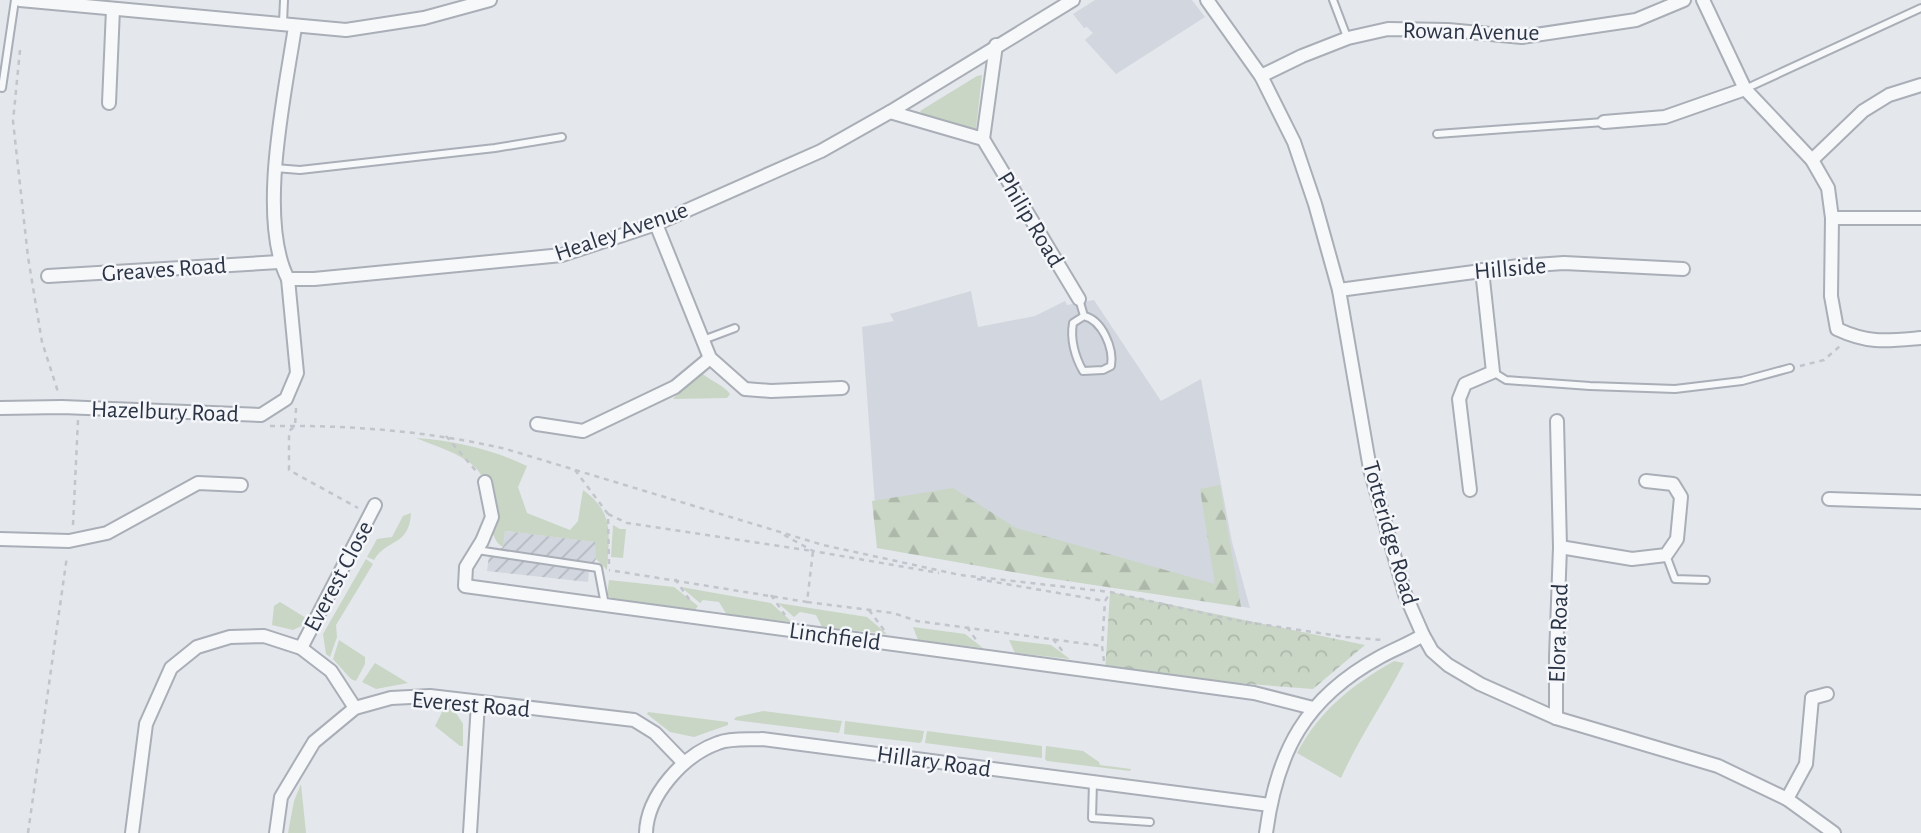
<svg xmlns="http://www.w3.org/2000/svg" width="1921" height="833" font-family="'Alegreya Sans',sans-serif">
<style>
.built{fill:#d2d6de}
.industrial{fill:url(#industrial-furrows)}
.grass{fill:#c9d6c5}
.forest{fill:url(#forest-firs)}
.park{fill:url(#park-crowns)}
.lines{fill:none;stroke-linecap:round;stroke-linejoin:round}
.service-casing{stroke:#a9aeb7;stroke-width:10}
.minor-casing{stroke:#a9aeb7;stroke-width:16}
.path{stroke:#c2c5cb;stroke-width:2.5;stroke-dasharray:5 5;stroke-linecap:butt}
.service{stroke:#f7f8fa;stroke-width:6}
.minor{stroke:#f7f8fa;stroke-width:12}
.labels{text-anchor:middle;stroke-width:5;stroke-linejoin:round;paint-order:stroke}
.street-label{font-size:24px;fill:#2b3445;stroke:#f4f6f9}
</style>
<defs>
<pattern id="industrial-furrows" width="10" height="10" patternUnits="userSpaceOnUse" patternTransform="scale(1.75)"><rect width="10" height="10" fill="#d2d6de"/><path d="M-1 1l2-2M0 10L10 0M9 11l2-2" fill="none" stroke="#b4b8c0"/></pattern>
<pattern id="forest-firs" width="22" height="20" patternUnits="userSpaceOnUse" patternTransform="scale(1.75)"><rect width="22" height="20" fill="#c9d6c5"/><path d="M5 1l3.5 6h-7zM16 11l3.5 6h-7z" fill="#adb8ab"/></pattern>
<pattern id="park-crowns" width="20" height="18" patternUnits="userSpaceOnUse" patternTransform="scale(1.75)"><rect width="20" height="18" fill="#c9d6c5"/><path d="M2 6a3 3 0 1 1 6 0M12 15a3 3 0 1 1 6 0" fill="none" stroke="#adb8ab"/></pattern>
</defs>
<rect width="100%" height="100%" fill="#e4e7ec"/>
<g class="built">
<path d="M1095,0H1192L1205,17L1116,74L1085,40L1093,33L1087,27L1084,28L1073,14Z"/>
<path d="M971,291L978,327L1035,316L1065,301L1067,305L1094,300L1161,401L1201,379L1232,542L1250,608L878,546L862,327L894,321L890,314Z"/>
</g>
<path class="industrial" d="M505,531L596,542V559L589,571L588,582L487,571L489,556L503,547Z"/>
<g class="grass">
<path d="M982,75L976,129L969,130L948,121L923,115L920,111L977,76Z"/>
<path d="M699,370C708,381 722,383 730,394L727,398L673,399Z"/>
<path d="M416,438C456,441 491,449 527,466L518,487L527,513L570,530L578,521L583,490C615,513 609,535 607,570L596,559L595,542L505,531L503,547C482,536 497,488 475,467C460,453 435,446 416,438Z"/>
<path d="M411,513C409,547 387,538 374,560L367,557L377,539L392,537L403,516Z"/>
<path d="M613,525L620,529H626L623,558L611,557Z"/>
<path d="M366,559L373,564L336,625L337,637L330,657L326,654L323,634Z"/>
<path d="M609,580L674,587L698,606L694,611L614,600L607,595Z"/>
<path d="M681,587L771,603L792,622L727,615L719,602L703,600L700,603Z"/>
<path d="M280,602L306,618V624L293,630L272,625L274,606Z"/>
<path d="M778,603L867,617L887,634L822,627L816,615L800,612L794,617Z"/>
<path d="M913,627L965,634L983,648L918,640Z"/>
<path d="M339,640L365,657V664L356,681L351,679L333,659Z"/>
<path d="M1009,640L1051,645L1070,659L1015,653Z"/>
<path d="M1394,661L1404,663C1384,702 1359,738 1341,778L1297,753C1320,710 1352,685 1394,661Z"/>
<path d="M375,663L408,683L376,689L362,682Z"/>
<path d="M451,705L463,724V746H460L435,726L445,706Z"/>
<path d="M763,711L842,721L839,733L734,720L736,717Z"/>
<path d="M648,712L728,722V725L694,737L670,732L647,714Z"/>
<path d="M845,721L924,731L922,741L920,743L844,734Z"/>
<path d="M927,731L1042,746V758L925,743Z"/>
<path d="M1046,746L1083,751L1099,762L1100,765L1131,769L1130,771L1047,761L1045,759Z"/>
<path d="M301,784L306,833H288L294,801Z"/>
</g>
<path class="forest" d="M1220,485L1241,607L1047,578L877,548L872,501L953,488L1016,528L1215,584L1200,489Z"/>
<path class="park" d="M1110,592L1365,645L1313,689L1105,673Z"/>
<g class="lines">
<defs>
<g id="service">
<path d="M1333,0L1347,37"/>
<path d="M283,23L284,0"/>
<path d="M2,88L15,0"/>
<path d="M1745,89L1921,8"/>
<path d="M1437,134L1604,122"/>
<path d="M275,168L300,170L495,148L562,137"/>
<path d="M1079,299L1084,316L1073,323C1070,339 1075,357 1083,371L1103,370L1111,366C1114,348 1102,320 1084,316"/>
<path d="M703,340L735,328"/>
<path d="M1493,372L1506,380L1590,386L1675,389L1742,381L1790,368"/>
<path d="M477,550L598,568L605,605"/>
<path d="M1666,555L1675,579L1706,580"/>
<path d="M1093,782L1092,818L1150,822"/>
</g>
<g id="minor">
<path d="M20,0L346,30L424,18L490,0"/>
<path d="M1207,0L1261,76L1294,142L1315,204L1339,290L1370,469L1405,594L1423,635L1432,651L1448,665L1480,684L1556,718L1718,766L1787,799L1834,833"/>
<path d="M1703,0L1745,89L1812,160L1828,188L1832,218L1831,296L1837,329C1869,344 1887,341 1921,338"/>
<path d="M295,27C285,93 257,219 288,279H314L562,255L656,224L821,151L890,112L1073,0"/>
<path d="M1261,76L1302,56L1348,38L1388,29L1448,30L1522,37L1636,20L1684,0"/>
<path d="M109,103L113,9"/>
<path d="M890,112L983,139L1079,299"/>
<path d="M1604,122L1665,117L1745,89"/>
<path d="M983,139L996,45"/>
<path d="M1812,160L1863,111L1889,95L1921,85"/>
<path d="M1832,218H1921"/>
<path d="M656,224L710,358L745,389L771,391L842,388"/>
<path d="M48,276L279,262"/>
<path d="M1339,290L1519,266L1564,263L1683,269"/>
<path d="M0,408L62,407L261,415L286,399L297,373L288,279"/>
<path d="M537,424L583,431L675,387L710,358"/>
<path d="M485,482L492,517L482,541L466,567L465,586L1254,693L1313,708"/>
<path d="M1470,490L1459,399L1465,384L1493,372L1482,270"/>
<path d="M1829,499L1921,502"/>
<path d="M0,539L69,541L107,533L198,483L241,485"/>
<path d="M1560,547L1632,559L1666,555L1677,539L1681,497L1673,484L1646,481"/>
<path d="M301,648L375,505"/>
<path d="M1812,698L1827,694"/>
<path d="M1556,718V657L1560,547L1557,421"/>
<path d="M1787,799L1806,764L1812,698"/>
<path d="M132,833L146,724L171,668L197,647L230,637L264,636L301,648L331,671L355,708"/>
<path d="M276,833L281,797L314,742L355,708L391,698L430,696L634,720L655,733L684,763"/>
<path d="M470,833L478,703"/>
<path d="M646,833C647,795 684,755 718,743C731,738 749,740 762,739L1270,805"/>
<path d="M1266,833C1277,751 1305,698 1380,657C1394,649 1409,644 1423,635"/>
</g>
</defs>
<use href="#service" class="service-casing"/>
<use href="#minor" class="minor-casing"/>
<g class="path">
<path d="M20,50L13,121L28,257L42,342L59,395"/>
<path d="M1800,366L1824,360L1840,346"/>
<path d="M296,408L295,426L289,431V470L358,508"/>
<path d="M270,426C349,425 429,431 506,449L823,545L960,575L1110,592L1234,620L1346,637L1383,640"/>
<path d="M446,436L476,471"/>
<path d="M575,470L608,514L609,564"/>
<path d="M608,514L627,523L813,551L807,602L609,570"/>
<path d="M73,525L78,420"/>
<path d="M784,535L813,551L939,573"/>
<path d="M675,579L691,602"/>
<path d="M977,579L1105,601L1110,593"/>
<path d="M771,595L785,615"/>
<path d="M807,602L893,613L917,621L1102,646"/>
<path d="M869,610L884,630"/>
<path d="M967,627L977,641"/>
<path d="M1053,639L1064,653"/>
<path d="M1104,661L1102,646L1105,601"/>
<path d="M28,833L67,556"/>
</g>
<use href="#service" class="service"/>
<use href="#minor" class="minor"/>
</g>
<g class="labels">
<g class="street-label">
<text transform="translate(1471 31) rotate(1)" y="8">Rowan Avenue</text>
<text transform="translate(1031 219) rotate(59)" y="8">Philip Road</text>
<text transform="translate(621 231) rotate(-19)" y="8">Healey Avenue</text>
<text transform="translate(1510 268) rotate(-5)" y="8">Hillside</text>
<text transform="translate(164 269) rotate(-4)" y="8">Greaves Road</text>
<text transform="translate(165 411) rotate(2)" y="8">Hazelbury Road</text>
<text transform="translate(1391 533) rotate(74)" y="8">Totteridge Road</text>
<text transform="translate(338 576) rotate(-62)" y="8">Everest Close</text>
<text transform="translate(1558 633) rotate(-88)" y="8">Elora Road</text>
<text transform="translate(835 636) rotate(8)" y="8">Linchfield</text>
<text transform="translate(471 704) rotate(5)" y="8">Everest Road</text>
<text transform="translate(934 761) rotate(8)" y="8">Hillary Road</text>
</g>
</g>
</svg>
